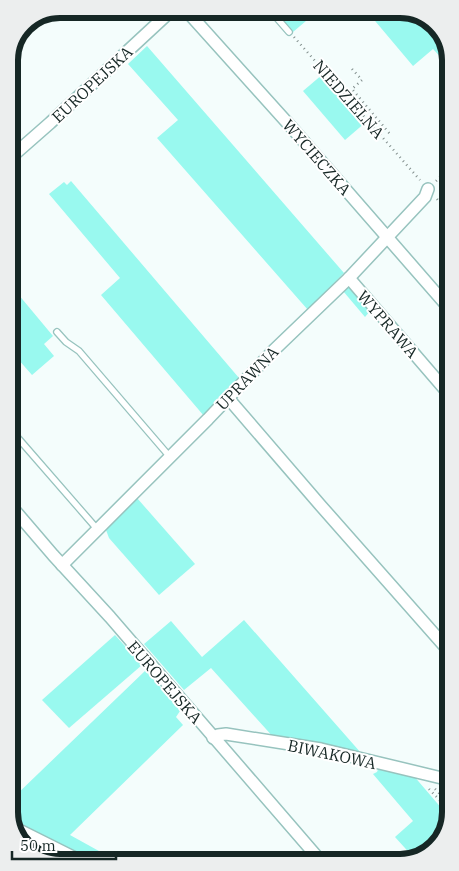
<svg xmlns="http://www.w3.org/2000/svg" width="459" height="871" font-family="'IBM Plex Serif',serif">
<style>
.green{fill:#99f9ef}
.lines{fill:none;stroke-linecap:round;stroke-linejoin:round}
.lane-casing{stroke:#97c3be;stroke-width:8}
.street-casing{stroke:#97c3be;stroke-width:14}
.path{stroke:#828f8d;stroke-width:2.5;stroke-dasharray:1 4;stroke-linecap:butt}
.lane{stroke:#fff;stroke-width:5.5}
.street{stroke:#fff;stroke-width:11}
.labels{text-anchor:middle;stroke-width:4;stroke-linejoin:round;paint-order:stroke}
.street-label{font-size:16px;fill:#162725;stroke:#fff}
.rim{fill:none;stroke:#162725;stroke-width:6}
</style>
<rect width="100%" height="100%" fill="#f4fdfc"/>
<g class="green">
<path d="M272,9H308L313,15L293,32Z"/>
<path d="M365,9H403L430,19L446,40V63L433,49L413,66Z"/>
<path d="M147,46L344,273L308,310L157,138L178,120L128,64Z"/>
<path d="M323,74L366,122L345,140L303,91Z"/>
<path d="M71,181L239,378L204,416L101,295L120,278L49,194L64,182L67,185Z"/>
<path d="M349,285L371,310L365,317L343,291Z"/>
<path d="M18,294L53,336L44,344L54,356L32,375L10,350V300Z"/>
<path d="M137,498L195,564L159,595L109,538L106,530Z"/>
<path d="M244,620L361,753L275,739L211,668L184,690L144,644L171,621L202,657Z"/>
<path d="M115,635L142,665L69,728L42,700Z"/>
<path d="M146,670L180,711L176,717L183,725L70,835L117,861L90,862L13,823V798Z"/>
<path d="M379,767L413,775L443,810C442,814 445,818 448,819L443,835L440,832L433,838L437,843L419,858H414L395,837L413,821L373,774L377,772Z"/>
<path d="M14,832L74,862H56L31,853Z"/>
</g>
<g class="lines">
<defs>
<g id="lane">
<path d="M269,9L289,32"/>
<path d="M57,332L66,342L79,351L170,457"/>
<path d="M11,430L98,530"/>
<path d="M437,638L449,628"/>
</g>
<g id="street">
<path d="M185,9L292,128L448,307"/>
<path d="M9,159L50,123L173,9"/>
<path d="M349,278L448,393"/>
<path d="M228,398L321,506L449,651"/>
<path d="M11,506L53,555L110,617L319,859"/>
<path d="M62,565L208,419L274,350L349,278L425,197L428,189"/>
<path d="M213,738L218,735L226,734L321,749L450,780"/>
<path d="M13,827L83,862"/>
</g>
</defs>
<use href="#lane" class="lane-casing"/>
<use href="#street" class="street-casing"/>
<g class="path">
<path d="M294,37L420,180"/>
<path d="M352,69L362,80L352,89L390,134"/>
<path d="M436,181L447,170"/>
<path d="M437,199L447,211"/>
<path d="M429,789L450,811"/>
<path d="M435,789L445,799L450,800"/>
</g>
<use href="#lane" class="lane"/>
<use href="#street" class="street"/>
</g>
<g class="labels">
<g class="street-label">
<text transform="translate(92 84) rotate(-43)" y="6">EUROPEJSKA</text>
<text transform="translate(349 99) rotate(49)" y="6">NIEDZIELNA</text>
<text transform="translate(317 157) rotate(49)" y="6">WYCIECZKA</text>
<text transform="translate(388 324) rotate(49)" y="6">WYPRAWA</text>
<text transform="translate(247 378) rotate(-46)" y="6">UPRAWNA</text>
<text transform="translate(165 682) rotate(49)" y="6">EUROPEJSKA</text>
<text transform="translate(332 754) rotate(12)" y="6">BIWAKOWA</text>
</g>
</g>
<path d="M0 0H459V871H0ZM60 18H400A42 42 0 0 1 442 60V812A42 42 0 0 1 400 854H60A42 42 0 0 1 18 812V60A42 42 0 0 1 60 18Z" fill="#eceeee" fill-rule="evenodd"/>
<path class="rim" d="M60 18H400A42 42 0 0 1 442 60V812A42 42 0 0 1 400 854H60A42 42 0 0 1 18 812V60A42 42 0 0 1 60 18Z"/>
<path d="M12 851v8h104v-8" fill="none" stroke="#162725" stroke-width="2.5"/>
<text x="20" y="851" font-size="15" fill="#162725" stroke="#ffffff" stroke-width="4" paint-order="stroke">50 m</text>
</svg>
